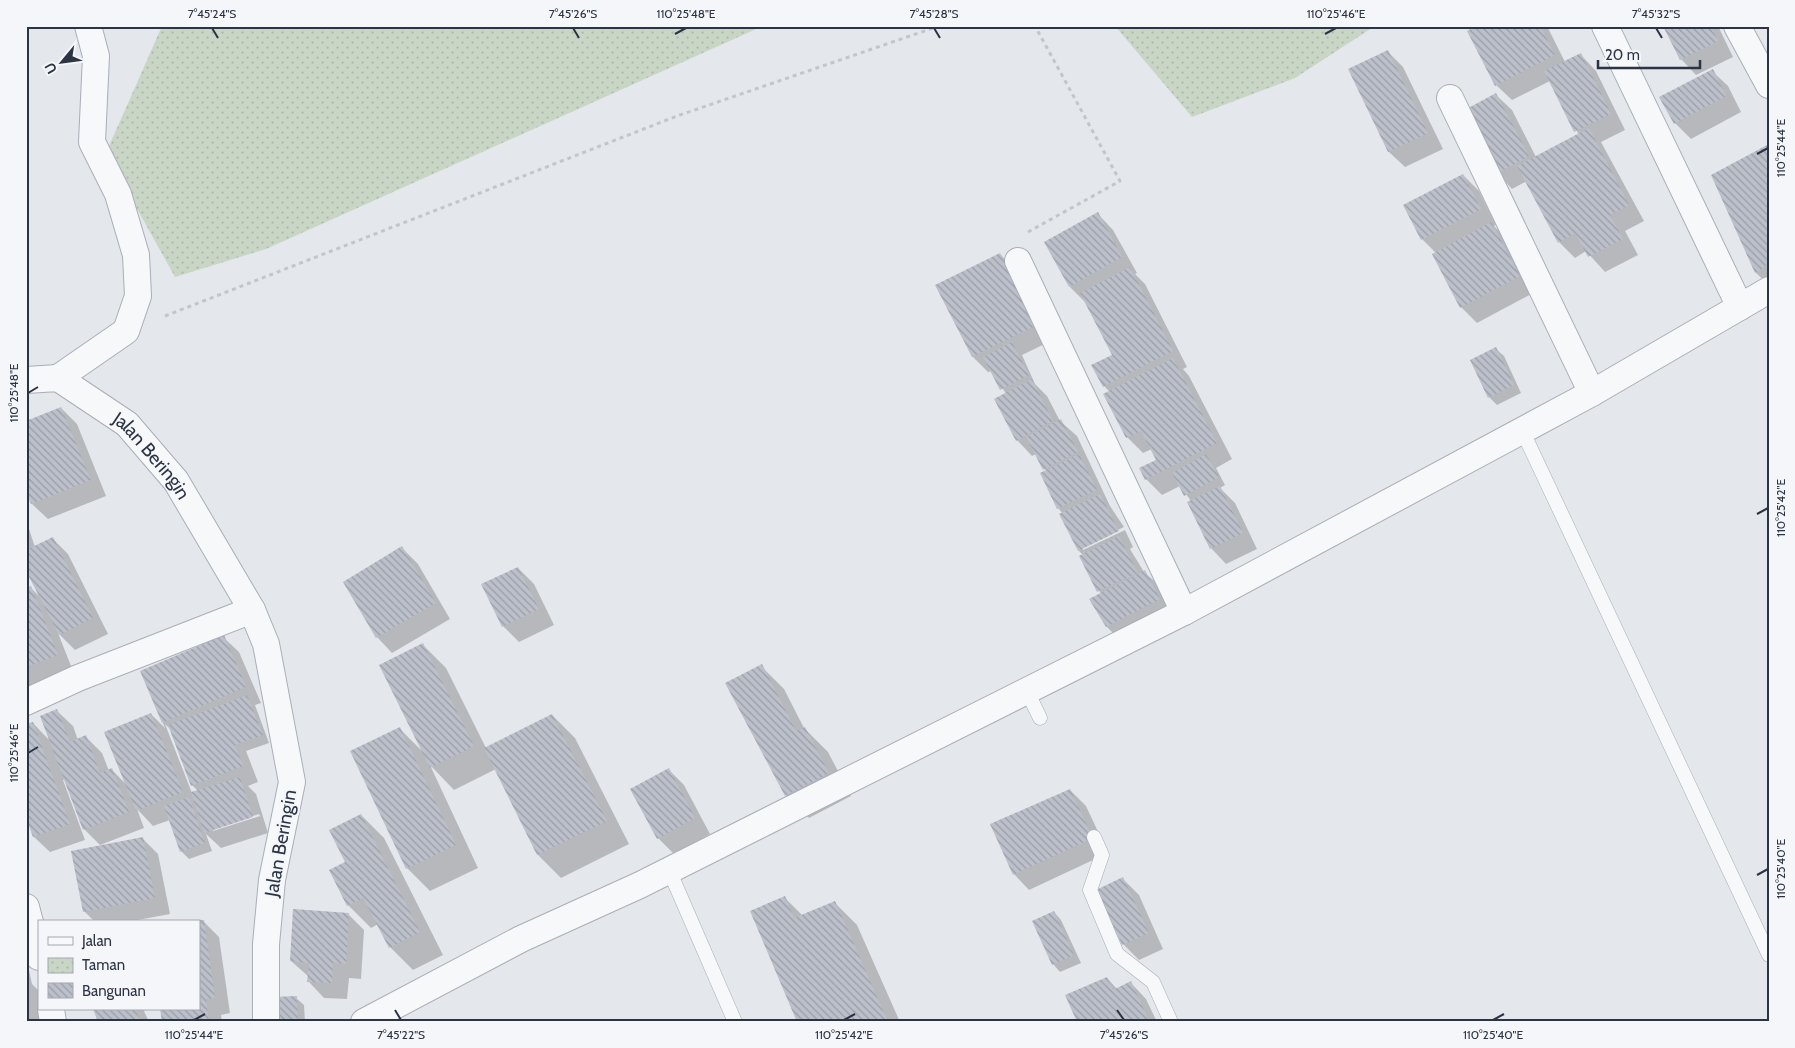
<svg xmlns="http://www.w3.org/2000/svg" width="1795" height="1048" font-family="Cabin,sans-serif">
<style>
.park{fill:url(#park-dots)}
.shadow{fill:#0003;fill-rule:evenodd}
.building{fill:url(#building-back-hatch)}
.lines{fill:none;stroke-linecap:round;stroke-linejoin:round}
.lane-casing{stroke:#a9aeb7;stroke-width:15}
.street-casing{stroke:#a9aeb7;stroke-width:28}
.path{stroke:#c2c5cb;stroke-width:3;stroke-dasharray:4 4;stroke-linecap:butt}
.lane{stroke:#f7f8fa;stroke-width:14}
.street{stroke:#f7f8fa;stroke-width:26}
.ticks{fill:none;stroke:#2b3445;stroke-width:2}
.labels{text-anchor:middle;stroke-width:4.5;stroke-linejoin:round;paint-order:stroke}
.street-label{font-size:19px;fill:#2b3445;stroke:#f4f6f9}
.neatline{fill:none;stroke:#2b3445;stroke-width:2}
.ticks-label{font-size:12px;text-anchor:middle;fill:#2b3445}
</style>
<defs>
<pattern id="park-dots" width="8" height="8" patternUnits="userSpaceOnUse" patternTransform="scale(1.25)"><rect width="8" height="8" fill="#c9d6c5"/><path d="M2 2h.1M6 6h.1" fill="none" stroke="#adb8ab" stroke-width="1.8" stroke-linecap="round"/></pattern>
<pattern id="building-back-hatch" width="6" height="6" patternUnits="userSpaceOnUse" patternTransform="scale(1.25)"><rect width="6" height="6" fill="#bbc0ca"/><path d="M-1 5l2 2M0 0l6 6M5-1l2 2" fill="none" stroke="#989da6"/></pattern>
</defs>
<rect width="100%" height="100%" fill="#e4e7ec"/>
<g class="park">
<path d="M162,26H763L266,249L175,277L106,153Z"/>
<path d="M1115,26H1375L1295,78L1192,117Z"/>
</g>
<g class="shadow">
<path d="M1479,26H1547L1565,62L1581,55L1596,71L1625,130L1601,142L1644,221L1625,231L1638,255L1605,272L1586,251L1575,258L1559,242L1527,181L1512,189L1497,173L1496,95L1512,110L1536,157L1579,135L1550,81L1512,100L1496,85Z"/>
<path d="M1664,26H1718L1733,57L1696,75L1681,59Z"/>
<path d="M1387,51L1403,67L1443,149L1405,167L1389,152L1350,70Z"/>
<path d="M1712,71L1728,86L1741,112L1691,139L1675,123Z"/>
<path d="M1769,145V285L1756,273L1712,175Z"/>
<path d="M1463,175L1479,191L1496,225L1494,226L1507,239L1535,292L1477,323L1461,307L1433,255L1436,253L1422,239Z"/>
<path d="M1098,214L1113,230L1137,273L1135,274L1145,284L1187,367L1183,369L1189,376L1232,459L1216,468L1225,485L1220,488L1235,503L1257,549L1226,564L1211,548L1191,501L1180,486L1162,495L1146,479L1141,468L1157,460L1152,449L1143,453L1127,437L1105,394L1110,392L1104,386L1113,355L1085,302L1070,287Z"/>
<path d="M1000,254L1015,270L1051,341L1022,355L1035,384L1047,396L1060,421L1077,436L1110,506L1124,527L1083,547V550L1125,530L1133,547L1130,549L1144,572L1161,587L1175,615L1122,642L1107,627L1101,594L1081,556L1083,555L1079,551L1063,514L1058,508L1046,471L1036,454L1032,456L1017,440L1006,394L992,371L988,372L973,357Z"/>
<path d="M1496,349L1504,356L1521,393L1497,405L1489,397Z"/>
<path d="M61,408L77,424L106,496L48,519L32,504Z"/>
<path d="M26,520L35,547L52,538L68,554L108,634L75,650L58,633L73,671L28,689L26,589L30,587L41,598L26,568Z"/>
<path d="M402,548L418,564L450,619L392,653L377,637Z"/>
<path d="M518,568L534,584L554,625L519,642L503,626Z"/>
<path d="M223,637L239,652L261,703L255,705L269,743L246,751L258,782L248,786L256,794L268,833L221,848L206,834L212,851L189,859L181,851L170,820L153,826L137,809L144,828L100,845L84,829L65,779L63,780L85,840L50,852L34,837L26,814L33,723L51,742L57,711L73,726L78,740L86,737L102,753L109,771L112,770L127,785L151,714L165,728L141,672ZM165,724L172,731L192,785L198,791L192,793ZM259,814L260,816L213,831V829Z"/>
<path d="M423,645L446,668L486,748L552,715L575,738L629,844L561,878L538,855L496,769L454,790L430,765L478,868L430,891L407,868L399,728L423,752Z"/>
<path d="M761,666L784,689L804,728L828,752L851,796L809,818L786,795Z"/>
<path d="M669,770L684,785L710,834L674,854L658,838Z"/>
<path d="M1070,790L1086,806L1108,853L1029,890L1014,874Z"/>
<path d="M361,815L384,838L443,955L413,970L390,947L378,924L371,928L348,905L347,862Z"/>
<path d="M142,838L158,854L170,914L127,922H95L84,911Z"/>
<path d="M1123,879L1139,895L1163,949L1139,960L1123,944Z"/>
<path d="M784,897L803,916L834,902L857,925L900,1022H799Z"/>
<path d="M1054,912L1061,920L1081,963L1060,972L1053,964Z"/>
<path d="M348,914L364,930L361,979L349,978L347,999L324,998L309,982V977L291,961Z"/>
<path d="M203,921L219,937L230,1013L221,1015L222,1022H163L199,1009L198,922Z"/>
<path d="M26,957L32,984L39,991V1009L45,1022H26Z"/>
<path d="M1107,978L1117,989L1131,983L1146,999L1157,1022H1079Z"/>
<path d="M296,998L304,1005L305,1022H275Z"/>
<path d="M94,1009H147L144,1011L149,1022H100Z"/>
</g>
<g class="building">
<path d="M1476,26H1540L1555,55L1495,86L1467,31Z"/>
<path d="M1663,26H1711L1718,41L1680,60Z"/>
<path d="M1388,50L1428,133L1388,152L1348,69Z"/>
<path d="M1581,53L1611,114L1574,132L1544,71Z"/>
<path d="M1713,69L1726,96L1674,124L1659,97Z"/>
<path d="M1496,93L1529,156L1496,174L1463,111Z"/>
<path d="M1589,128L1629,205L1610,215L1623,239L1588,257L1575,233L1558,243L1517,166Z"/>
<path d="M1769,144V268L1767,265L1755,273L1711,175Z"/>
<path d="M1463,174L1481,209L1421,240L1403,205Z"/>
<path d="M1098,212L1122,257L1069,287L1044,242Z"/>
<path d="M1491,222L1520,276L1460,308L1432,254Z"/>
<path d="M1000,253L1037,325L972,357L935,285Z"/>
<path d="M1130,267L1173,351L1103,387L1091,365L1112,355L1080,293Z"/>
<path d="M1012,342L1029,375L1000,390L983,357Z"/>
<path d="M1496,347L1514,385L1488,398L1470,360Z"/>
<path d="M1173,358L1217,443L1145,480L1139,468L1156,460L1141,431L1126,438L1103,394Z"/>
<path d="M1032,379L1053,421L1016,441L994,399Z"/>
<path d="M61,407L91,480L31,504L26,493V421Z"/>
<path d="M1061,419L1078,452L1043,470L1026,437Z"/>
<path d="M1079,454L1097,490L1057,509L1040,473Z"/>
<path d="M1206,454L1219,477L1184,496L1172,473Z"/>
<path d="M1220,486L1243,533L1210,549L1187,502Z"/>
<path d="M1100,494L1119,531L1078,551L1059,514Z"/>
<path d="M1119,536L1138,573L1097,592L1079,556Z"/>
<path d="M53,537L93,618L59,635L26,571V550Z"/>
<path d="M402,546L436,603L376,638L343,582Z"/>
<path d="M518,567L539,609L502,627L481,584Z"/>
<path d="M1145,570L1160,599L1106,627L1089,599Z"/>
<path d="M31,586L58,655L26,667V588Z"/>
<path d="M224,635L246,687L162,723L140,671Z"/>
<path d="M423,643L474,746L430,768L379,665Z"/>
<path d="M762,664L796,731L805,727L829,773L785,796L725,683Z"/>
<path d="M247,695L263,735L235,745L243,766L191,786L168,725Z"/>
<path d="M57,709L70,742L86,735L100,773L112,768L129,812L83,830L40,716Z"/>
<path d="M151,713L183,792L136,811L104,732Z"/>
<path d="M552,714L607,821L537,855L484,748Z"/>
<path d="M33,722L70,824L33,837L26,818V724Z"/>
<path d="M400,727L456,845L406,869L350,751Z"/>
<path d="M669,768L695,818L657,839L630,789Z"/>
<path d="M240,777L253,817L204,833L191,792Z"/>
<path d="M1070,789L1093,838L1013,875L990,824Z"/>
<path d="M189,797L205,843L180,852L164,806Z"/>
<path d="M361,814L420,932L389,948L363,898L347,906L329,870L345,862L329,830Z"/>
<path d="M143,837L155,898L83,912L71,851Z"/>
<path d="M1123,877L1149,933L1122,945L1096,890Z"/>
<path d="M785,896L794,918L835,901L888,1022H797L750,911Z"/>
<path d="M293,909L349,913L346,964L333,963L332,983L307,982L309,963L290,961Z"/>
<path d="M1054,911L1074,955L1052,965L1032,921Z"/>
<path d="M199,920H204L215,998L206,999L209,1022H162L160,1009H199Z"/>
<path d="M1107,977L1113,990L1131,981L1149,1021L1077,1022L1065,995Z"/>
<path d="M297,996L298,1022H273V997Z"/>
<path d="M93,1009H135L141,1022H98Z"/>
</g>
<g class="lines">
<defs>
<g id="lane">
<path d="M1522,430L1769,955"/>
<path d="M1027,691L1040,718"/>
<path d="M1094,837L1102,855L1090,890L1117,954L1153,982L1171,1022"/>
<path d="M669,870L735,1022"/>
</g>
<g id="street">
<path d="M1605,26L1740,307"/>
<path d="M1737,26L1769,85"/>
<path d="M1450,98L1592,393"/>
<path d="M1018,261L1184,612"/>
<path d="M58,378L126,331L138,296L136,255L118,194L92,142L96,56L88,26"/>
<path id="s1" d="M26,380L58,378L127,424L176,481L252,610L266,644L292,782L272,880L266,944V1022"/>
<path d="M26,702L78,678L252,610"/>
<path d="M26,907L39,957"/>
<path d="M51,1009L53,1022"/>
<path d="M364,1022L521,939L640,885L1184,612L1592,393L1769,290"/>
</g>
</defs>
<use href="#lane" class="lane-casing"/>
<use href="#street" class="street-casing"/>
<g class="path">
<path d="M1028,232L1120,181L1035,26"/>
<path d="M165,316L677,116L939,26"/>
</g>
<use href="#lane" class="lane"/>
<use href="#street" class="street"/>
</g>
<path class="ticks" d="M212,28L218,38M573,28L579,38M934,28L940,38M1656,28L1662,38M675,34L686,28M1325,34L1336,28M1757,154L1768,148M28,393L38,387M1757,514L1768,508M28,753L38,747M1757,875L1768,869M395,1010L401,1020M1117,1010L1124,1020M194,1020L205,1014M844,1020L855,1014M1493,1020L1504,1014"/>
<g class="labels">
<g class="street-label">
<text dy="7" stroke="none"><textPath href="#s1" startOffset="155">Jalan Beringin</textPath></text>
<text transform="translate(280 843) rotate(-80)" y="7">Jalan Beringin</text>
</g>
</g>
<rect width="1795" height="1048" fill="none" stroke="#f4f6f9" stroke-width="55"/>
<rect x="38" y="920" width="162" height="90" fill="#f4f6f9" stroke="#a4a8b1"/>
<rect x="48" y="937" width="25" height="8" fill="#f7f8fa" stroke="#a4a8b1"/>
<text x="82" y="946" font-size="15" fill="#2b3445">Jalan</text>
<rect x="48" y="958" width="25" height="15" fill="url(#park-dots)" stroke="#a4a8b1"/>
<text x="82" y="970" font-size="15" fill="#2b3445">Taman</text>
<rect x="48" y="983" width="25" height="15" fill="url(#building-back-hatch)" stroke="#a4a8b1"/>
<text x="82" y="996" font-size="15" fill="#2b3445">Bangunan</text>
<g transform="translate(62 62) rotate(241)" stroke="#f4f6f9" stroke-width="4" paint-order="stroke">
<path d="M0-4L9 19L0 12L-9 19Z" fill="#2b3445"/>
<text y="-8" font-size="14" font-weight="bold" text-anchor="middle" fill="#2b3445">U</text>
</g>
<path d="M1598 60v8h102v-8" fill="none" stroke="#2b3445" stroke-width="2.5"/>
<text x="1605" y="60" font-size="15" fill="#2b3445" stroke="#f4f6f9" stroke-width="4" paint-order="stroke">20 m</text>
<rect x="28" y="28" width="1740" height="992" class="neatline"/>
<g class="ticks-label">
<text x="212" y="18">7°45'24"S</text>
<text x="573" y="18">7°45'26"S</text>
<text x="686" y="18">110°25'48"E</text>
<text x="934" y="18">7°45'28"S</text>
<text x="1336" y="18">110°25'46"E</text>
<text x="1656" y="18">7°45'32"S</text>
<text transform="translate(1781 148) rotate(-90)" y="4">110°25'44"E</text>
<text transform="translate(14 393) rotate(-90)" y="4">110°25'48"E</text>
<text transform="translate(1781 508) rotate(-90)" y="4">110°25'42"E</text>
<text transform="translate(14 753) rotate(-90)" y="4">110°25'46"E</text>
<text transform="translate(1781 869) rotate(-90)" y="4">110°25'40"E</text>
<text x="194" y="1039">110°25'44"E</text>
<text x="401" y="1039">7°45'22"S</text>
<text x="844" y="1039">110°25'42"E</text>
<text x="1124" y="1039">7°45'26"S</text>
<text x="1493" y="1039">110°25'40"E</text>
</g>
</svg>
